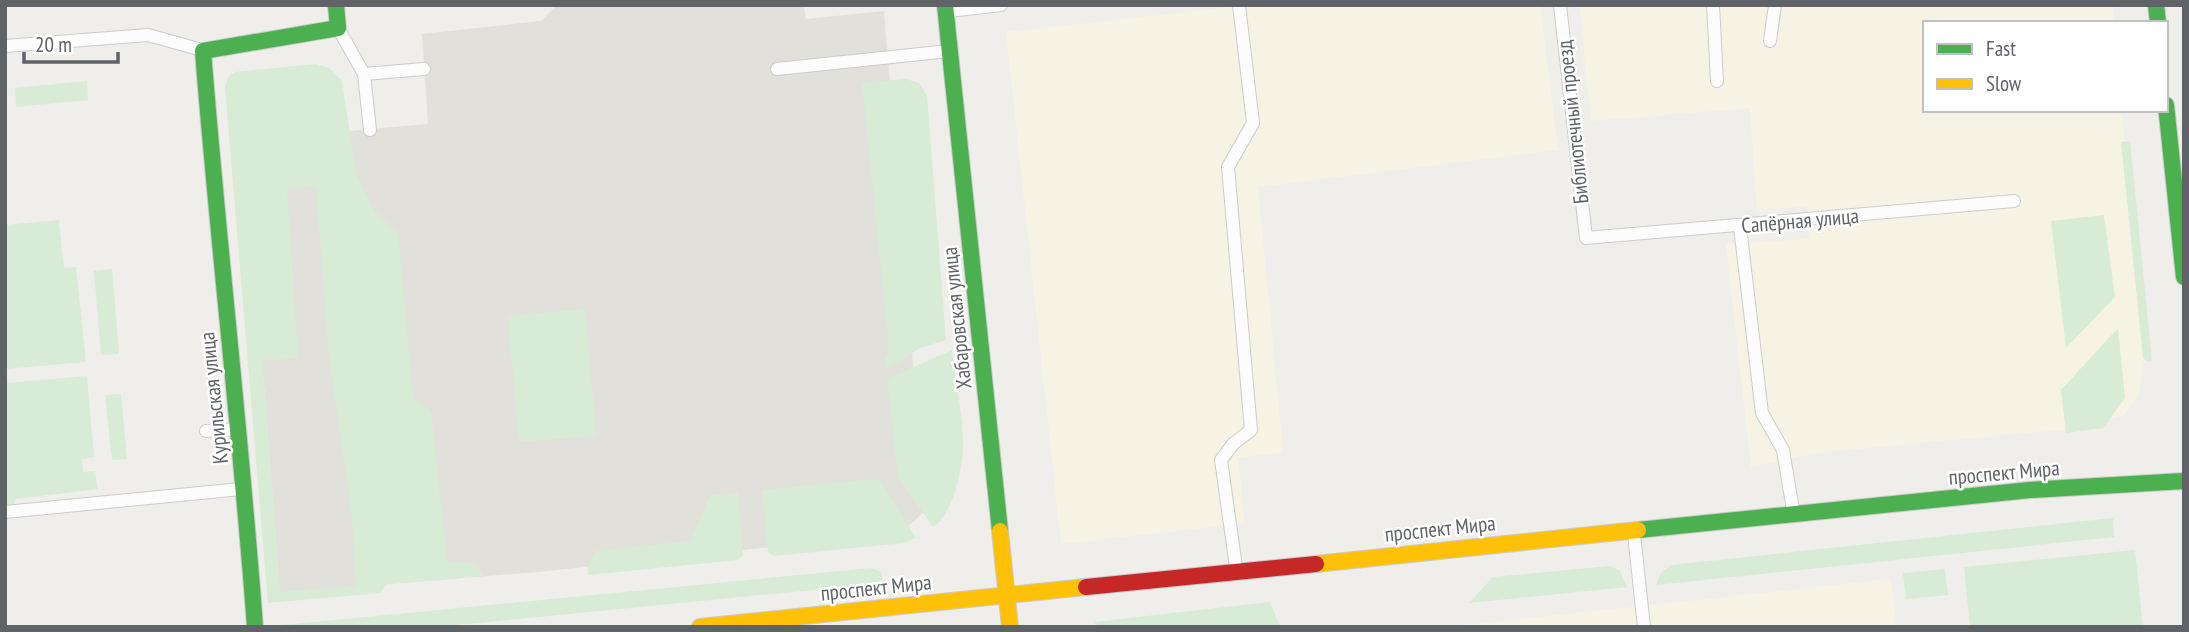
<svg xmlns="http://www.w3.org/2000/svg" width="2189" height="632" font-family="'PT Sans Narrow',sans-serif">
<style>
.commercial{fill:#f7f3e4}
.education{fill:#e2e0da}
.green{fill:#d8ebd6;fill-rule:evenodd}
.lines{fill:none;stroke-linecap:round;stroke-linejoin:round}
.lane-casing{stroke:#cbcccc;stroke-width:14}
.fast-casing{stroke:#cacacb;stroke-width:18}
.slow-casing{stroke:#cacacb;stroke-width:18}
.jam-casing{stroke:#cacacb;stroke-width:18}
.lane{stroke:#fdfcfc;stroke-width:12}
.fast{stroke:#4caf50;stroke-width:16}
.slow{stroke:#ffc107;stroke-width:16}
.jam{stroke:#c62828;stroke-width:16}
.labels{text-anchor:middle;stroke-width:5;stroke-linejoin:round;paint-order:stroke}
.street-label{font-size:21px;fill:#5f6368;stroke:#fff}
</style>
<rect width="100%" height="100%" fill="#efeeea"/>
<g class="commercial">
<path d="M1251,5H1540L1558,150L1258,187L1283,452L1238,458L1245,523L1061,544L1006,32Z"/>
<path d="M1579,5H2112L2114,23H1925V110H2122L2145,351L2139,393L2124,415L2080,428L1816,453L1751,467L1726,244L1809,239L1807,206L1757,211L1750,108L1591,121Z"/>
<path d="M1891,579L1896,627H1447Z"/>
</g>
<path class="education" d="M557,5H804L806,19L884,11L925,511L901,533L538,572L280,593L245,140L428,124L422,34L541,21Z"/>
<g class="green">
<path d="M316,64L329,68L342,81L356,173L374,210L398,233L413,398L431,411L447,562H465L476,565L483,576L386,584L380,593L268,603L225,87L228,77L235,72ZM316,187L329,356L351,508L356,586L280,592L262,361L298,358L287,188Z"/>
<path d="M906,79L919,83L927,96L946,340L920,348L886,369L885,356L888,355L887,347L889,346L862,83Z"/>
<path d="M87,81L88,100L16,107L15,88Z"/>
<path d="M2130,141L2152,361L2147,362L2143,358L2121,142Z"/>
<path d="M2104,215L2115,297L2066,348L2051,221Z"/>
<path d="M59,220L64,268L76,267L86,362L5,369V225Z"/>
<path d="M112,269L119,354L101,355L94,271Z"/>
<path d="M585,309L596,436L519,442L508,316Z"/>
<path d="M2118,328L2125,398L2103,428L2066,433L2061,390Z"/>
<path d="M952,350C955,381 964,417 963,448C962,471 953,514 933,527L898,477L887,379Z"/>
<path d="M87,376L94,457L82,459L83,472L95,471L98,489L16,499L13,506L5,508V383Z"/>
<path d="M121,394L127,459L112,460L105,395Z"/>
<path d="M875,479L880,480L916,538L904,543L774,556L768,552L762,490Z"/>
<path d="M738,493L743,556L737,560L588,575V567L595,551L690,541L710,495Z"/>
<path d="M2113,518L2114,537L1656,585L1661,573L1671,565Z"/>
<path d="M2135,550L2143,627H1970L1964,567Z"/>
<path d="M1610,566L1620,571L1627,587L1469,603L1493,577Z"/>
<path d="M871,568L881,572L884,583L437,627L273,626Z"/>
<path d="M1945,569L1948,595L1906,599L1903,573Z"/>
<path d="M1270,602L1280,626L1100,627L1094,622Z"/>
</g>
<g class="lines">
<defs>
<g id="lane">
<path d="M1560,5L1586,238L2014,201"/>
<path d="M1713,5L1717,81"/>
<path d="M949,11L1001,5"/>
<path d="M338,28L364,74L370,130"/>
<path d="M1770,41L1775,5"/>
<path d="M5,46L148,35L202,50"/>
<path d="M777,69L949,51"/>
<path d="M364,74L424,69"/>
<path d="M1740,227L1762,413L1783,450L1793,510"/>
<path d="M206,431L237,429"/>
<path d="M5,512L241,489"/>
<path d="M1634,534L1644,627"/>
<path d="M1236,567L1221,460L1233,444L1251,430L1228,167L1253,123L1239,5"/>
</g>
<g id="fast">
<path d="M945,5L1000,531"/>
<path d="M2156,5L2158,23"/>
<path d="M2166,105L2184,277"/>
<path d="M1638,530L2030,490L2184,481"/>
<path d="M255,627C241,435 218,243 203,51L338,28L336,5"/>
</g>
<g id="slow">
<path d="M1000,531L1010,627"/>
<path d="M1316,564L1638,530"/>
<path d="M700,627L1086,587"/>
</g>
<path id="jam" d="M1086,587L1316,564"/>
</defs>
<use href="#lane" class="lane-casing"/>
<use href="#fast" class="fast-casing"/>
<use href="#slow" class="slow-casing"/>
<use href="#jam" class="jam-casing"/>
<use href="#lane" class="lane"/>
<use href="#fast" class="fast"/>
<use href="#slow" class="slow"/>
<use href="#jam" class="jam"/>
</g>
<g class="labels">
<g class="street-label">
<text transform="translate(1573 122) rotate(-96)" y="7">Библиотечный проезд</text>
<text transform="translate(1800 221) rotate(-5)" y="7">Сапёрная улица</text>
<text transform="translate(957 318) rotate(-96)" y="7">Хабаровская улица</text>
<text transform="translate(214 398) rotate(-96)" y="7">Курильская улица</text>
<text transform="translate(2004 473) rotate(-5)" y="7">проспект Мира</text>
<text transform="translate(1440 529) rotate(-6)" y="7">проспект Мира</text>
<text transform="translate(876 588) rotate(-6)" y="7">проспект Мира</text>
</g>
</g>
<rect width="2189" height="632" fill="none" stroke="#5f6368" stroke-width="14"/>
<rect x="1923" y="21" width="245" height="91" fill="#ffffff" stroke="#bfc1c3" stroke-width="2"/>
<rect x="1937" y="44" width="35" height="10" fill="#4caf50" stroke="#bfc1c3" stroke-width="2"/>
<text x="1986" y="56" font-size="21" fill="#5f6368">Fast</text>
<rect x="1937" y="79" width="35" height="10" fill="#ffc107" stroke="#bfc1c3" stroke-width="2"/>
<text x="1986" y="91" font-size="21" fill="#5f6368">Slow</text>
<path d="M24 52v10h94v-10" fill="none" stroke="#5f6368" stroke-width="3.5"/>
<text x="35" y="52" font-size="21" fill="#5f6368" stroke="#ffffff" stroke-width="5" paint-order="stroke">20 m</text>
</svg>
